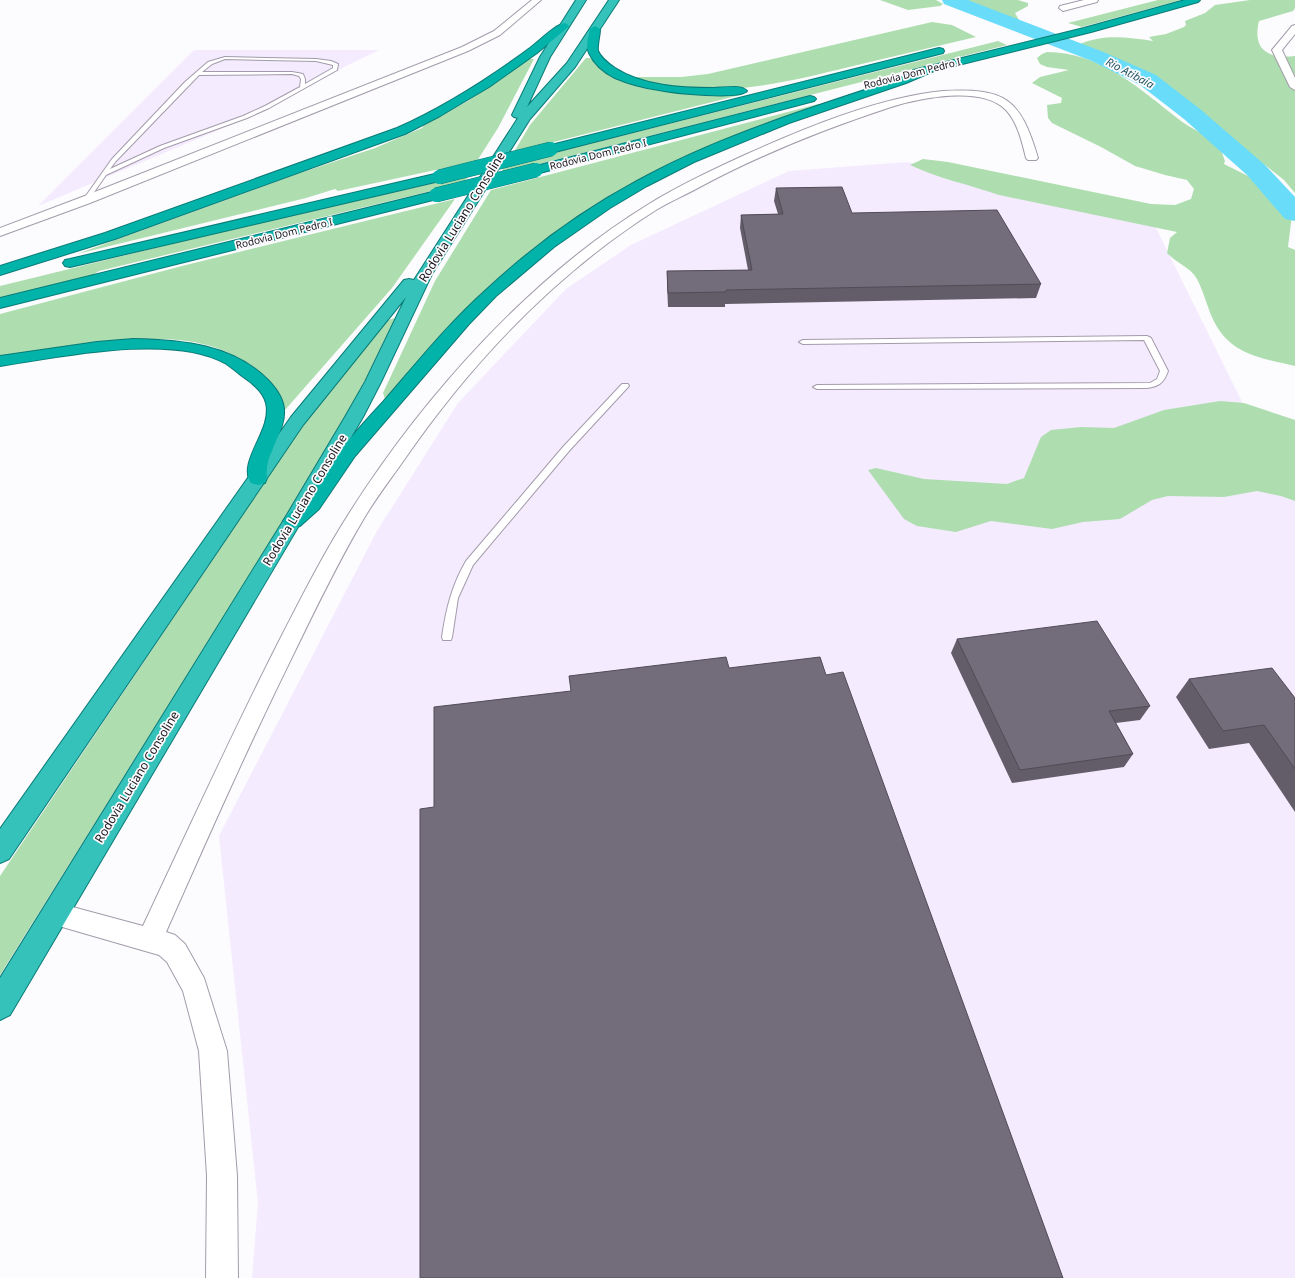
<svg xmlns="http://www.w3.org/2000/svg" width="1295" height="1278" font-family="'Noto Sans',sans-serif">
<style>
.built{fill:#f4ebfe}
.green{fill:#aedeaf}
.lines{fill:none;stroke-linecap:round;stroke-linejoin:round}
.river{fill:#68dcf9;fill-rule:evenodd}
.service-casing{stroke:#a39baa;stroke-width:2}
.minor-casing{stroke:#a39baa;stroke-width:2}
.trunk-casing{stroke:#097b77;stroke-width:2}
.motorway-casing{stroke:#097b77;stroke-width:2}
.service{fill:#fff;fill-rule:evenodd}
.minor{fill:#fff;fill-rule:evenodd}
.trunk{fill:#34c2ba;fill-rule:evenodd}
.motorway{fill:#02b3a9;fill-rule:evenodd}
.motorway-bridge-casing{stroke:#097b77;stroke-width:15;stroke-linecap:butt}
.motorway-bridge{stroke:#02b3a9;stroke-width:14}
.wall{fill:#635d6a}
.building{fill:#736c7b;stroke:#504c56}
.labels{text-anchor:middle;stroke-width:3.5;stroke-linejoin:round;paint-order:stroke}
.far-street-label{font-size:10px;fill:#17141a;stroke:#fcfbfe}
.far-water-label{font-size:11px;font-style:italic;fill:#255663;stroke:#fcfbfe}
.street-label{font-size:12px;fill:#17141a;stroke:#fcfbfe}
</style>
<rect width="100%" height="100%" fill="#fcfbfe"/>
<g class="built">
<path d="M194,50H379L346,66L273,107L38,206Z"/>
<path d="M907,162L1148,212L1251,420L1295,468V1278H252L258,1203L219,836L377,531L458,403L566,289L631,245L789,171Z"/>
</g>
<g class="green">
<path d="M880,0H936L943,4L940,6L908,10Z"/>
<path d="M964,0H1018L1028,3V6L1015,13L1019,20H1013L986,10L985,7Z"/>
<path d="M1158,0H1181L1082,27L1068,23Z"/>
<path d="M1250,0H1295V8L1293,11L1259,21C1252,50 1268,59 1295,56V193L1284,180L1247,151L1241,149L1227,133L1211,120L1190,106L1159,90L1137,72L1079,46L1080,44C1104,34 1127,37 1153,41L1149,37L1166,34L1184,27L1186,25L1185,21L1205,13L1215,5Z"/>
<path d="M932,22L952,25L976,37C933,47 891,57 849,67C775,85 707,102 632,77H681L708,74Z"/>
<path d="M998,41L1007,45L500,174L505,166L541,156Z"/>
<path d="M1047,52C1101,52 1141,90 1181,121C1192,129 1207,135 1217,145C1221,148 1223,156 1225,161L1224,164L1256,180H1259L1257,181L1292,215L1288,247L1295,250V366C1258,357 1228,355 1211,315C1207,305 1201,284 1195,276C1191,269 1174,261 1167,253L1170,238L1177,232L999,195C968,184 939,179 910,165L923,159L948,162L1151,204L1175,205L1191,199L1194,189L1187,180L1165,175L1135,166L1101,147L1052,123L1048,118L1047,105L1061,103L1062,98L1032,83L1040,77L1069,70L1047,67L1040,64L1037,58L1042,54Z"/>
<path d="M586,58H590L600,66L627,81L720,94H744L514,152L530,125Z"/>
<path d="M529,59H534L498,128L477,161L338,191L335,189L306,198L77,254L297,174L375,148L422,128L424,125L468,101Z"/>
<path d="M818,104L821,105C769,124 715,141 666,166C595,201 528,247 472,303C441,333 413,367 385,399L383,393L435,281L491,190Z"/>
<path d="M469,175L464,183L99,271L91,276L0,298V286L208,235Z"/>
<path d="M455,199L392,288L285,410C279,393 269,380 255,369C205,329 137,338 79,346C52,350 26,353 0,357V314L182,266Z"/>
<path d="M395,318L354,403L329,448L0,975V876L313,410L339,376L388,320Z"/>
<path d="M1220,401L1244,403L1295,420V501L1281,496L1257,491L1224,497L1168,496L1152,500L1120,519L1083,522L1052,529L991,521L956,532L917,526L904,519L868,470L876,468L924,479L1007,484L1024,478L1041,437L1051,430L1081,427L1114,428L1164,410Z"/>
</g>
<g class="lines">
<path class="river" d="M942,0H968L1106,53L1156,75L1200,109L1265,165L1295,197V221L1285,219L1247,175L1184,119L1140,85L1092,61L944,4Z"/>
<defs>
<g id="service">
<path d="M225,57L316,59L331,61L338,64L337,70L269,108L247,118L164,148L106,175L88,201H84L83,200L112,159L185,82L208,62ZM225,59L316,61L333,65V68L305,84V79L303,74L292,72H202L212,64ZM292,74L299,76L301,79L300,87L265,106L243,116L160,146L110,169L116,161L199,75Z"/>
<path d="M1147,336L1151,338L1168,371C1164,383 1158,387 1146,388L817,389L813,387L817,385L1150,383L1157,379L1160,371L1144,340L803,344L799,342L803,340Z"/>
<path d="M622,384H628L629,386L569,451L473,565L458,598L452,637L451,640H443L442,637C446,609 452,585 466,561L563,447Z"/>
</g>
<g id="minor">
<path d="M532,0H541L500,35L468,51L90,203L0,236V228L82,197L462,47L494,31Z"/>
<path d="M1084,0H1098L1097,2L1063,11L1059,8L1060,6Z"/>
<path d="M1295,25V34L1282,50L1295,78V90L1290,87L1272,50L1292,26Z"/>
<path d="M943,91C1006,88 1020,98 1038,158L1036,160H1028L1026,158C1022,142 1018,123 1006,110C982,85 920,98 891,107C824,129 759,155 696,189C683,196 669,202 656,210C555,274 471,363 404,460C390,480 375,499 363,520C338,562 317,606 296,649C250,742 208,837 166,932L175,935L185,944L204,978L227,1051L237,1176L238,1278H206L207,1176L199,1051L183,991L167,962L159,955L45,922L42,914L45,906L54,902L143,926C187,832 230,738 277,645C300,600 323,554 350,512C424,396 531,276 649,204C680,185 714,169 747,154C805,128 880,97 943,91Z"/>
</g>
<path id="trunk" d="M576,0H586L550,57L527,107L567,63L609,0H619L575,67L530,119L432,274L381,382L363,417L10,1015L0,1020V978L285,518L345,417L365,382L406,297L303,425L9,859L0,863V829L291,417L404,280L409,279L414,280L518,118L514,117L512,115L540,57Z"/>
<g id="motorway">
<path d="M1185,0H1200L1198,2L1091,32L934,71L906,83L789,123L694,162L647,186L610,208L554,247L496,296L469,324L355,456L319,509L300,526L293,528L286,526L283,521C289,512 298,507 305,499C319,484 329,465 342,449C355,432 369,417 383,402C416,364 448,324 486,290C531,248 583,210 637,181C718,136 811,108 898,79L912,73L913,70L1084,28Z"/>
<path d="M564,23L567,24L569,26L567,28L537,53L489,87L440,116L405,134L115,239L0,275V266L105,233L397,128C444,107 488,79 530,48C539,41 547,33 556,27Z"/>
<path d="M595,26L600,29C600,36 597,44 598,51C601,58 609,64 615,68C643,86 681,88 714,88C722,88 741,84 747,91C740,100 672,93 659,90C645,88 629,84 615,78C605,73 594,64 589,53C585,46 589,36 590,29Z"/>
<path d="M939,48L943,49L944,51L943,53L551,153L547,152L545,149L547,146Z"/>
<path d="M810,96L814,97L816,99L814,101L536,174L532,173L530,170L532,167Z"/>
<path d="M439,173L444,174L445,177L444,180L70,267L65,266L63,263L65,260L70,259Z"/>
<path d="M436,191L441,192L443,195L441,198L0,308V298Z"/>
<path d="M133,339C182,340 233,344 269,381C278,391 285,401 284,414C284,427 276,439 272,451C269,457 267,463 267,469C266,475 268,478 265,483L258,485L251,483C237,461 273,430 266,403C263,391 251,382 242,376C237,372 231,367 225,363C170,333 60,357 0,366V356L97,342Z"/>
</g>
</defs>
<use href="#service" class="service-casing"/>
<use href="#minor" class="minor-casing"/>
<use href="#trunk" class="trunk-casing"/>
<use href="#motorway" class="motorway-casing"/>
<use href="#service" class="service"/>
<use href="#minor" class="minor"/>
<use href="#trunk" class="trunk"/>
<use href="#motorway" class="motorway"/>
<defs>
<g id="motorway-bridge">
<path d="M439,177L551,149"/>
<path d="M436,195L536,170"/>
</g>
</defs>
<use href="#motorway-bridge" class="motorway-bridge-casing"/>
<use href="#motorway-bridge" class="motorway-bridge"/>
</g>
<g class="wall">
<path d="M776,188L852,213L1041,284L1036,298L725,304V307H668L667,285V271L748,270L740,228L741,215L778,214L774,201Z"/>
<path d="M957,639L1150,706L1140,720L1116,723L1133,754L1124,767L1012,783L951,653Z"/>
<path d="M1189,679L1295,698V812L1249,743L1209,749L1176,697Z"/>
</g>
<g class="building">
<path d="M842,187L852,213L997,210L1041,284L726,290V292L668,293L667,271L752,270L741,215L783,214L776,188Z"/>
<path d="M1097,621L1150,706L1109,711L1133,754L1020,770L957,639Z"/>
<path d="M726,657L729,668L820,657L826,675L843,672L1063,1278H420V809L434,807V707L571,691L569,676Z"/>
<path d="M1272,668L1295,698V769L1264,725L1223,731L1189,679Z"/>
</g>
<g class="labels">
<g class="far-street-label">
<text transform="translate(912 73) rotate(-14)" y="4">Rodovia Dom Pedro I</text>
<text transform="translate(598 154) rotate(-14)" y="4">Rodovia Dom Pedro I</text>
<text transform="translate(284 233) rotate(-14)" y="4">Rodovia Dom Pedro I</text>
</g>
<g class="far-water-label">
<text transform="translate(1130 73) rotate(28)" y="4">Rio Atibaia</text>
</g>
<g class="street-label">
<text transform="translate(462 217) rotate(-58)" y="4">Rodovia Luciano Consoline</text>
<text transform="translate(305 500) rotate(-59)" y="4">Rodovia Luciano Consoline</text>
<text transform="translate(137 777) rotate(-59)" y="4">Rodovia Luciano Consoline</text>
</g>
</g>
</svg>
